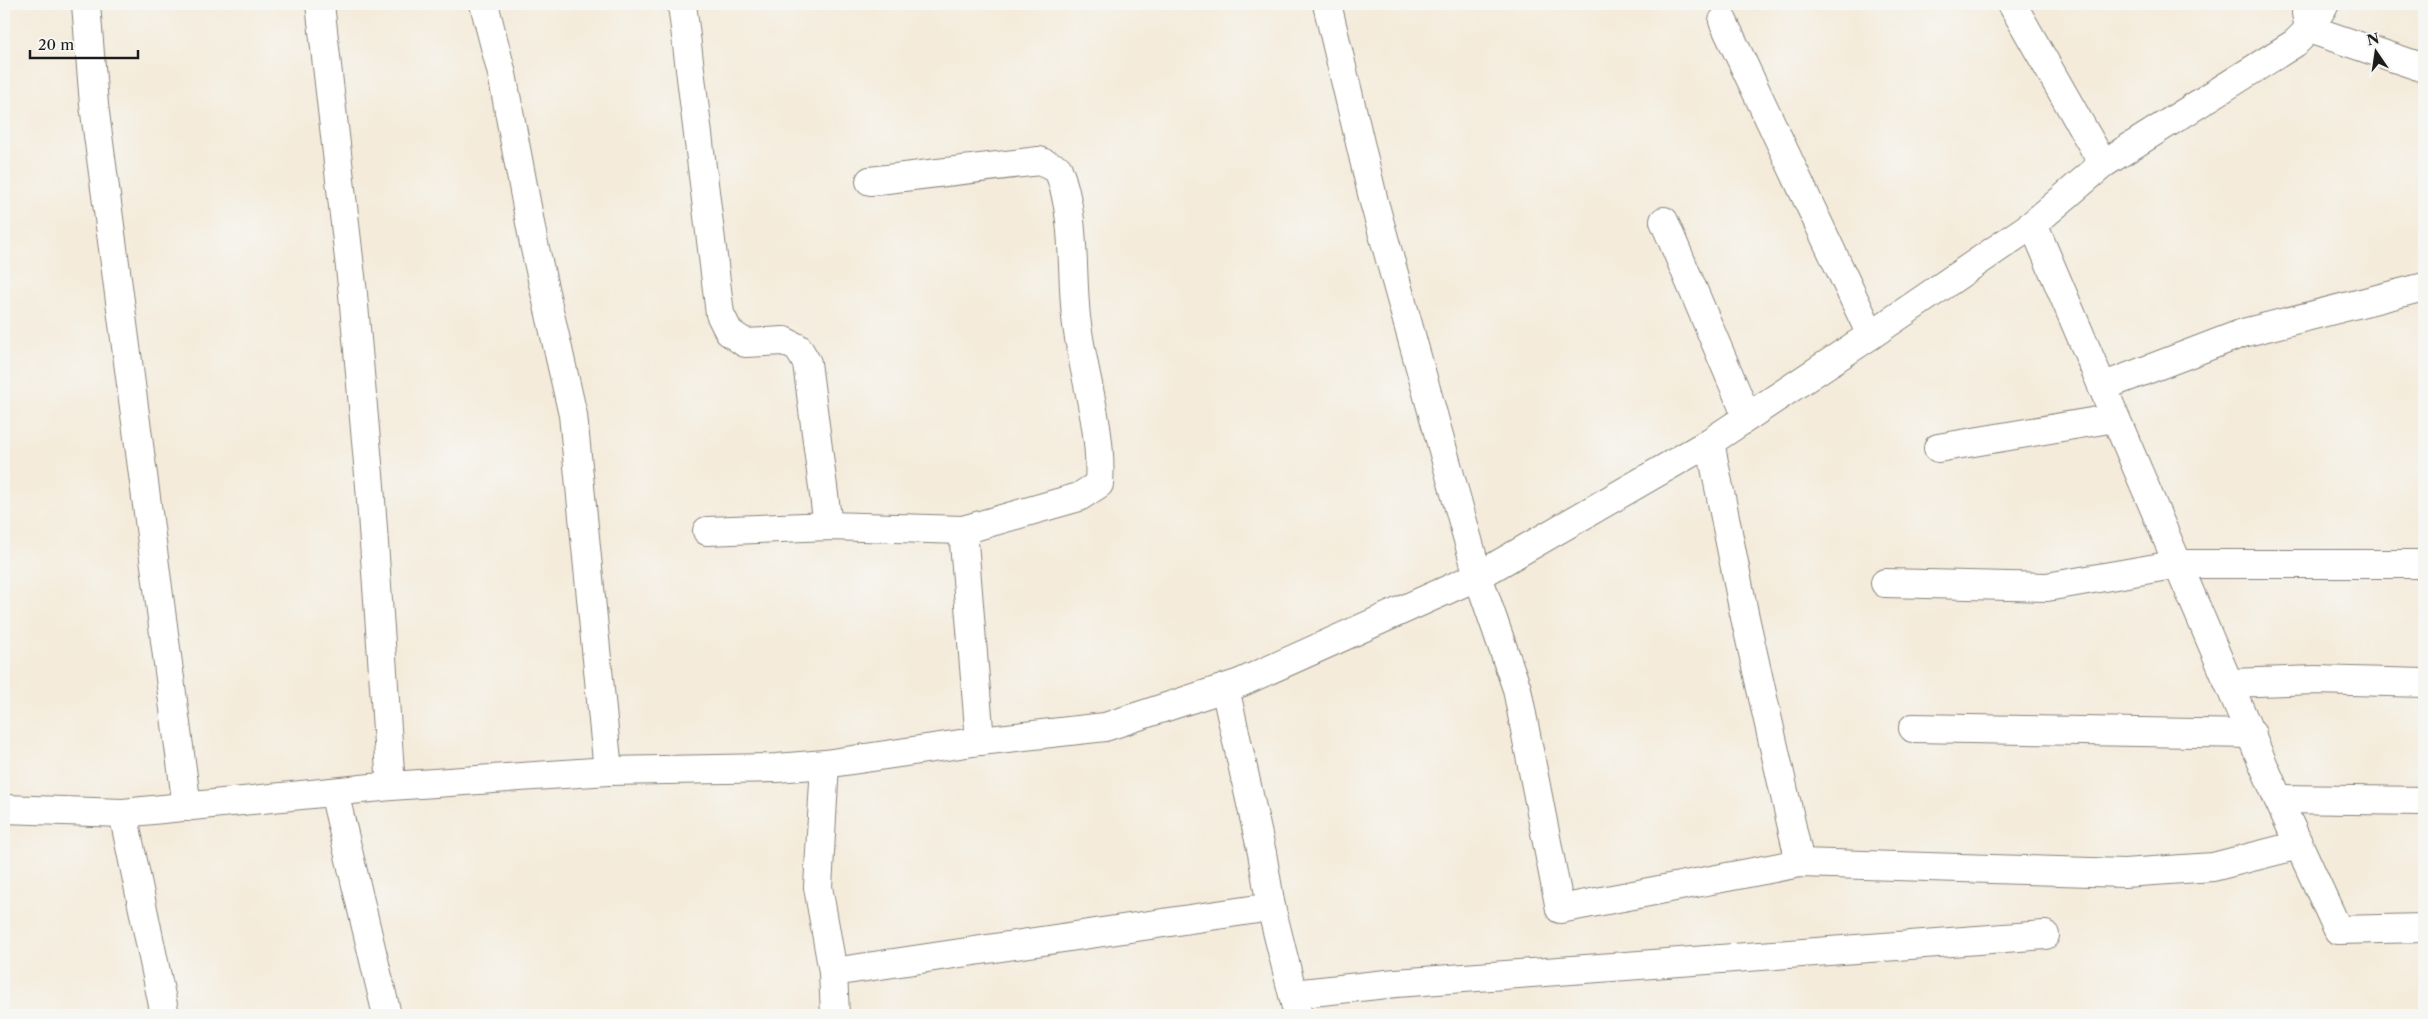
<svg xmlns="http://www.w3.org/2000/svg" width="2428" height="1019" font-family="'Libre Caslon Text',serif">
<style>
.lines{fill:none;stroke-linecap:round;stroke-linejoin:round}
.street-casing{stroke:#88847b;stroke-width:30}
.street{stroke:#fff;stroke-width:28}
</style>
<rect width="100%" height="100%" fill="#f6f6f2"/>
<filter id="ink" filterUnits="userSpaceOnUse"><feTurbulence type="fractalNoise" baseFrequency=".02" numOctaves="2"/><feDisplacementMap in="SourceGraphic" scale="10" xChannelSelector="R" yChannelSelector="G"/><feConvolveMatrix kernelMatrix="1 2 1 2 8 2 1 2 1" color-interpolation-filters="sRGB"/></filter>
<filter id="wash" filterUnits="userSpaceOnUse"><feTurbulence type="fractalNoise" baseFrequency=".0096" numOctaves="4" result="noise"/><feDisplacementMap in="SourceGraphic" scale="20" xChannelSelector="R" yChannelSelector="G"/><feGaussianBlur stdDeviation="1.12" result="paint"/><feColorMatrix in="noise" values="0 0 0 0 0 0 0 0 0 0 0 0 0 0 0 0 0 1.4 0 .05"/><feComposite in="paint" operator="in"/></filter>
<g filter="url(#wash)">
<rect width="100%" height="100%" fill="#f4ebda"/>
</g>
<g filter="url(#ink)">
<g class="lines">
<defs>
<g id="street">
<path d="M86,4L94,105L187,807"/>
<path d="M320,4L353,294L370,486L391,786"/>
<path d="M484,4L502,74L534,244L573,415L608,771"/>
<path d="M682,4L720,314L729,332L745,343L784,341L798,348L807,363L828,526"/>
<path d="M1327,4L1374,202L1478,576L1517,689L1560,909L1800,863L2124,873L2213,867L2299,845"/>
<path d="M2012,4L2103,164"/>
<path d="M2306,13L2309,29L2424,68"/>
<path d="M1723,21L1871,335"/>
<path d="M1664,221L1747,417"/>
<path d="M2033,224L2278,799L2338,930L2424,928"/>
<path d="M2102,387L2243,333L2424,287"/>
<path d="M1710,442L1744,613L1800,863"/>
<path d="M1938,448L2115,418"/>
<path d="M963,530L980,741"/>
<path d="M707,531L828,526L963,530L1079,497L1099,484C1103,427 1082,373 1076,317C1071,268 1076,215 1058,169L1039,161L870,181"/>
<path d="M1885,583L2047,587L2179,564H2424"/>
<path d="M2230,683L2315,680L2424,683"/>
<path d="M1225,688L1262,853L1271,907L1298,1015"/>
<path d="M1913,728L2252,734"/>
<path d="M825,764L818,887L833,972L835,1015"/>
<path d="M334,792L387,1015"/>
<path d="M2278,799L2424,801"/>
<path d="M4,809L123,813L391,786L608,771L777,768L825,764L980,741L1105,727L1240,683L1478,576L1710,442L1871,335L2033,224L2103,164L2295,43L2309,29L2325,4"/>
<path d="M123,813L165,1015"/>
<path d="M833,972L1271,907"/>
<path d="M1293,994L1396,983L2045,935"/>
</g>
</defs>
<use href="#street" class="street-casing"/>
<use href="#street" class="street"/>
</g>
</g>
<rect width="2428" height="1019" fill="none" stroke="#f6f6f2" stroke-width="20"/>
<g transform="translate(2376 52) rotate(347)" stroke="#f6f6f2" stroke-width="4" paint-order="stroke">
<path d="M0-4L9 19L0 12L-9 19Z" fill="#1c1c1c"/>
<text y="-8" font-size="14" font-weight="bold" text-anchor="middle" fill="#1c1c1c">N</text>
</g>
<path d="M30 50v8h108v-8" fill="none" stroke="#1c1c1c" stroke-width="2.5"/>
<text x="38" y="50" font-size="15" fill="#1c1c1c" stroke="#f6f6f2" stroke-width="4" paint-order="stroke">20 m</text>
</svg>
